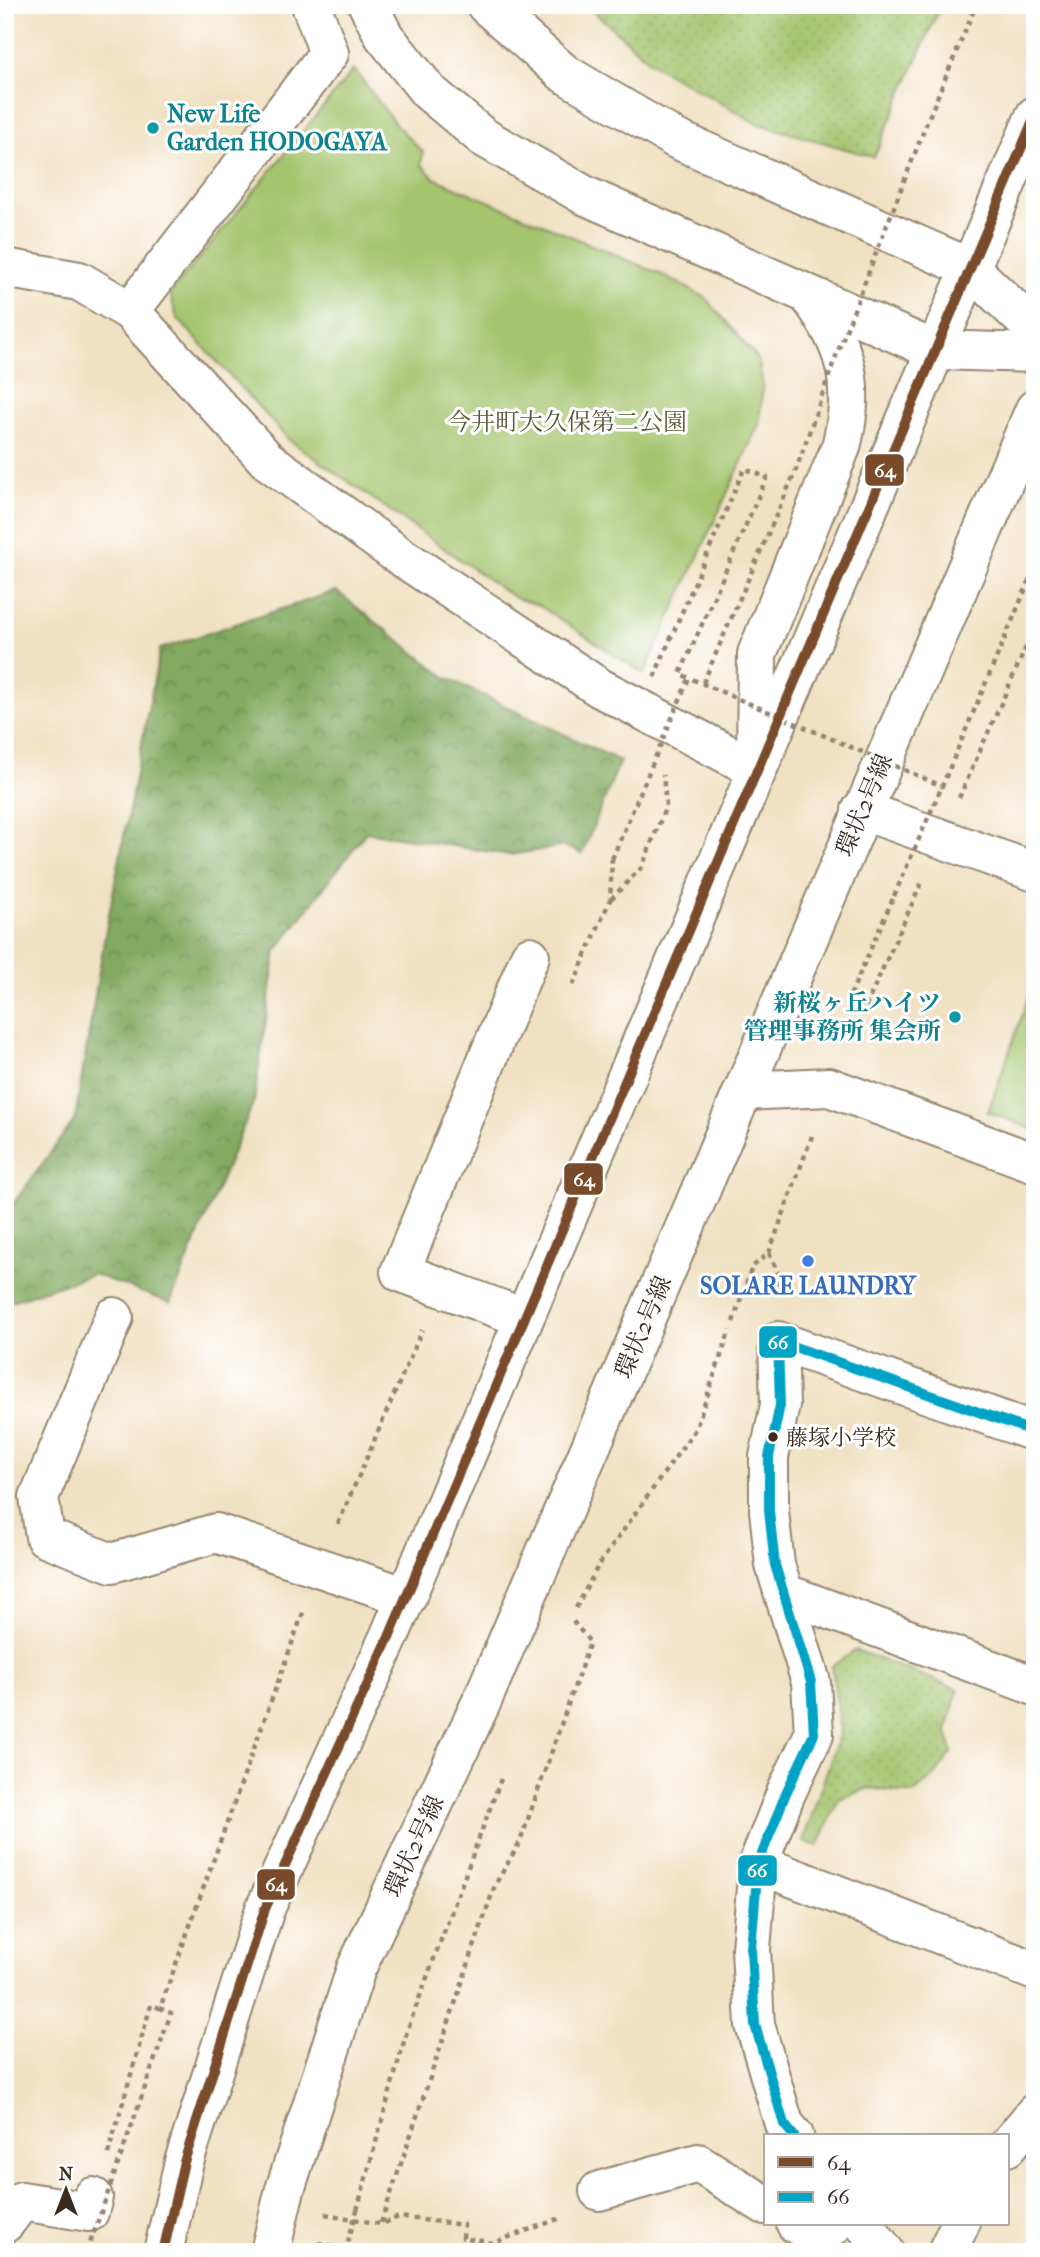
<svg xmlns="http://www.w3.org/2000/svg" width="1040" height="2257" font-family="'IM FELL French Canon','Noto Serif JP',serif">
<style>
.grass{fill:url(#grass-dots);stroke:#707846;stroke-width:2}
.forest{fill:url(#forest-crowns);stroke:#5f6a40;stroke-width:2}
.park{fill:#a4c56e;stroke:#707846;stroke-width:2}
.lines{fill:none;stroke-linecap:round;stroke-linejoin:round}
.minor-casing{stroke:#968670;stroke-width:42}
.major-casing{stroke:#968670;stroke-width:42}
.highway-casing{stroke:#968670;stroke-width:42}
.path{stroke:#968670;stroke-width:4.5;stroke-dasharray:5 5;stroke-linecap:butt}
.minor{stroke:#fff;stroke-width:38}
.major{stroke:#fff;stroke-width:38}
.highway{stroke:#fff;stroke-width:38}
.major-bridge-casing{stroke:#968670;stroke-width:42;stroke-linecap:butt}
.path-bridge{stroke:#968670;stroke-width:4.5;stroke-dasharray:5 5;stroke-linecap:butt}
.major-bridge{stroke:#fff;stroke-width:38}
.bus-1-casing{stroke:#fff;stroke-width:16}
.bus-2-casing{stroke:#fff;stroke-width:16}
.bus-1{stroke:#7a4b2a;stroke-width:10}
.bus-2{stroke:#03a3c5;stroke-width:10}
.culture-dot{fill:#0f9aa8;stroke:#fff;stroke-width:2.5}
.shop-dot{fill:#3f7fe0;stroke:#fff;stroke-width:2.5}
.bus-dot{fill:#3b2a1e;stroke:#fff;stroke-width:2.5}
.labels{text-anchor:middle;stroke-width:6;stroke-linejoin:round;paint-order:stroke}
.bus-label{font-size:22px;fill:#3b2a1e;stroke:#fff;text-anchor:start}
.culture-label{font-size:24px;font-weight:bold;fill:#0d838f;stroke:#fff;text-anchor:start}
.park-label{font-size:24px;fill:#5a5836;stroke:#fff}
.street-label{font-size:24px;fill:#3b2a1e;stroke:#fff}
.shop-label{font-size:24px;font-weight:bold;fill:#366cbe;stroke:#fff}
.line-badge{stroke:#fff;stroke-width:2.5}
.badge-label{font-size:19px;text-anchor:middle;font-weight:bold;fill:#fff}
</style>
<defs>
<pattern id="grass-dots" width="8" height="8" patternUnits="userSpaceOnUse" patternTransform="scale(1.75)"><rect width="8" height="8" fill="#a4c56e"/><path d="M2 2h.1M6 6h.1" fill="none" stroke="#8ea95f" stroke-width="1.8" stroke-linecap="round"/></pattern>
<pattern id="forest-crowns" width="20" height="18" patternUnits="userSpaceOnUse" patternTransform="scale(1.75)"><rect width="20" height="18" fill="#83aa61"/><path d="M2 6a3 3 0 1 1 6 0M12 15a3 3 0 1 1 6 0" fill="none" stroke="#6c8b4f"/></pattern>
</defs>
<rect width="100%" height="100%" fill="#fff"/>
<filter id="ink" filterUnits="userSpaceOnUse"><feTurbulence type="fractalNoise" baseFrequency=".0143" numOctaves="2"/><feDisplacementMap in="SourceGraphic" scale="14" xChannelSelector="R" yChannelSelector="G"/><feConvolveMatrix kernelMatrix="1 2 1 2 8 2 1 2 1" color-interpolation-filters="sRGB"/></filter>
<filter id="wash" filterUnits="userSpaceOnUse"><feTurbulence type="fractalNoise" baseFrequency=".00686" numOctaves="4" result="noise"/><feDisplacementMap in="SourceGraphic" scale="28" xChannelSelector="R" yChannelSelector="G"/><feGaussianBlur stdDeviation="1.57" result="paint"/><feColorMatrix in="noise" values="0 0 0 0 0 0 0 0 0 0 0 0 0 0 0 0 0 1.4 0 .05"/><feComposite in="paint" operator="in"/></filter>
<g filter="url(#wash)">
<rect width="100%" height="100%" fill="#f0e1c2"/>
<g class="grass">
<path d="M586,5H941L874,157L758,124L654,65Z"/>
<path d="M856,1650L958,1689L947,1730L952,1753L934,1776L913,1794L869,1788L839,1799L818,1846L803,1841L840,1733L832,1666Z"/>
</g>
<path class="forest" d="M336,591L447,678L620,761L582,854L565,846L510,855L366,832L276,951L254,1101L170,1303L93,1274L9,1302L5,1306V1215L75,1119L105,935L160,649Z"/>
<g class="park">
<path d="M354,69L397,126L423,152L421,164L434,178L665,276L706,298L758,359L763,384L759,424L644,674L538,605L515,598L289,440L177,318L170,294Z"/>
<path d="M1035,979V1130L988,1112Z"/>
</g>
</g>
<g filter="url(#ink)">
<g class="lines">
<defs>
<g id="minor">
<path d="M5,268L79,281L130,311L267,460L397,554L600,688L756,769"/>
<path d="M130,311L329,53L311,5"/>
<path d="M861,810L1035,872"/>
<path d="M744,1091L829,1087L1035,1163"/>
<path d="M114,1317L39,1497L45,1537L112,1563L216,1533L407,1597"/>
<path d="M524,1318L400,1272L530,956"/>
<path d="M784,1593L1035,1686"/>
<path d="M758,1864L1035,1971"/>
<path d="M794,2136L784,2124L755,2025L751,1949L758,1864L786,1793L814,1734L811,1682L775,1565L769,1511V1457L780,1405L778,1341L1035,1432"/>
<path d="M1007,2147L1035,2113"/>
<path d="M599,2191L698,2163L765,2205"/>
<path d="M5,2223L22,2201L89,2212L93,2197"/>
<path d="M796,2224L819,2238L835,2224"/>
<path d="M864,2224L885,2252"/>
<path d="M947,2252L960,2224"/>
</g>
<g id="major">
<path d="M184,2162L265,1909L389,1637L1035,116"/>
<path d="M284,2193L356,1969L482,1701L1035,409"/>
</g>
<g id="highway">
<path d="M368,5L384,36L428,91L483,137L584,195L934,350L1035,353"/>
<path d="M486,5L565,74L676,139L970,268L1035,330"/>
<path d="M756,769L757,654L841,447C857,386 847,346 809,296"/>
</g>
</defs>
<use href="#minor" class="minor-casing"/>
<use href="#major" class="major-casing"/>
<use href="#highway" class="highway-casing"/>
<g class="path">
<path d="M959,798L1035,627"/>
<path d="M611,899L642,867L666,806L663,775"/>
<path d="M573,985L610,900L612,859"/>
<path d="M864,1011L846,1005L894,896"/>
<path d="M849,1043L922,882"/>
<path d="M769,1253L779,1275V1295"/>
<path d="M733,1322L752,1267L769,1253L812,1136"/>
<path d="M338,1524L422,1330"/>
<path d="M576,1608L598,1566L696,1428L730,1330"/>
<path d="M124,2147L171,2013L160,2008"/>
<path d="M108,2154L151,2005L160,2008L304,1610"/>
<path d="M357,2210L407,2031L501,1779"/>
<path d="M325,2214L381,2224L399,2217L464,2225L463,2238L493,2243L561,2218"/>
<path d="M381,2223L495,1885L520,1842L590,1642L571,1619"/>
<path d="M318,2243L361,2252"/>
</g>
<use href="#minor" class="minor"/>
<use href="#major" class="major"/>
<use href="#highway" class="highway"/>
<defs>
<g id="major-bridge">
<path d="M163,2252L184,2162"/>
<path d="M270,2252L284,2193"/>
</g>
</defs>
<use href="#major-bridge" class="major-bridge-casing"/>
<g class="path-bridge">
<path d="M654,677L744,469L767,477L680,674L942,786L1035,567"/>
<path d="M703,683L796,470L833,364L929,117L976,5"/>
<path d="M612,859L689,678"/>
<path d="M894,896L942,786"/>
<path d="M87,2252L124,2147"/>
<path d="M345,2252L357,2210"/>
</g>
<use href="#major-bridge" class="major-bridge"/>
<defs>
<path id="bus-1" d="M163,2252L184,2162L265,1909L389,1637L1035,116"/>
<path id="bus-2" d="M794,2136L784,2124L755,2025L751,1949L758,1864L786,1793L814,1734L811,1682L775,1565L769,1511V1457L780,1405L778,1341L1035,1432"/>
</defs>
<use href="#bus-1" class="bus-1-casing"/>
<use href="#bus-2" class="bus-2-casing"/>
<use href="#bus-1" class="bus-1"/>
<use href="#bus-2" class="bus-2"/>
</g>
</g>
<g class="culture-dot">
<circle cx="153" cy="128" r="7"/>
<circle cx="955" cy="1017" r="7"/>
</g>
<circle class="shop-dot" cx="808" cy="1261" r="7"/>
<circle class="bus-dot" cx="773" cy="1437" r="6"/>
<g class="labels">
<g class="bus-label">
<text x="786" y="1445">藤塚小学校</text>
</g>
<g class="culture-label">
<text x="167" y="122">New Life<tspan x="167" dy="28">Garden HODOGAYA</tspan></text>
<text x="941" y="1011" text-anchor="end">新桜ヶ丘ハイツ<tspan x="941" dy="28">管理事務所 集会所</tspan></text>
</g>
<g class="park-label">
<text x="567" y="430">今井町大久保第二公園</text>
</g>
<g class="street-label">
<text transform="translate(864 805) rotate(-67)" y="8">環状2号線</text>
<text transform="translate(643 1327) rotate(-67)" y="8">環状2号線</text>
<text transform="translate(414 1846) rotate(-65)" y="8">環状2号線</text>
</g>
<g class="shop-label">
<text x="808" y="1294">SOLARE LAUNDRY</text>
</g>
</g>
<g class="line-badge">
<rect x="864" y="453" width="41" height="34" rx="7" fill="#7a4b2a"/>
<rect x="563" y="1162" width="41" height="34" rx="7" fill="#7a4b2a"/>
<rect x="758" y="1325" width="40" height="34" rx="7" fill="#03a3c5"/>
<rect x="737" y="1854" width="41" height="33" rx="7" fill="#03a3c5"/>
<rect x="256" y="1868" width="40" height="33" rx="7" fill="#7a4b2a"/>
</g>
<g class="badge-label">
<text x="885" y="477">64</text>
<text x="584" y="1186">64</text>
<text x="778" y="1349">66</text>
<text x="757" y="1877">66</text>
<text x="276" y="1891">64</text>
</g>
<rect width="1040" height="2257" fill="none" stroke="#fff" stroke-width="28"/>
<rect x="764" y="2134" width="245" height="91" fill="#ffffff" stroke="#b1aaa5" stroke-width="2"/>
<rect x="778" y="2157" width="35" height="10" fill="#7a4b2a" stroke="#b1aaa5" stroke-width="2"/>
<text x="827" y="2170" font-size="21" fill="#3b2a1e">64</text>
<rect x="778" y="2192" width="35" height="10" fill="#03a3c5" stroke="#b1aaa5" stroke-width="2"/>
<text x="827" y="2204" font-size="21" fill="#3b2a1e">66</text>
<g transform="translate(66 2190)" stroke="#ffffff" stroke-width="5" paint-order="stroke">
<path d="M0-5L12 26L0 18L-12 26Z" fill="#3b2a1e"/>
<text y="-10" font-size="19" font-weight="bold" text-anchor="middle" fill="#3b2a1e">N</text>
</g>
</svg>
